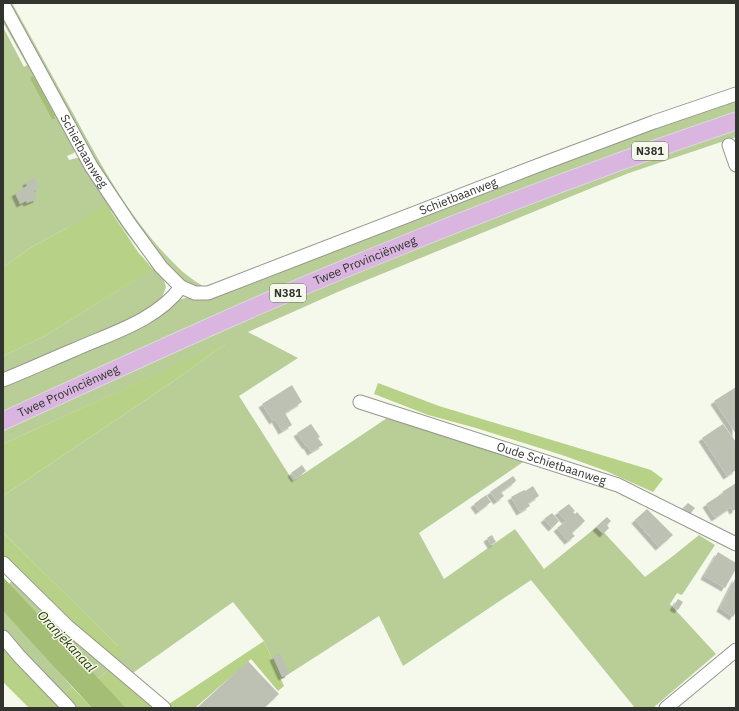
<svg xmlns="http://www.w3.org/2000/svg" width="739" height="711" font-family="'IBM Plex Sans',sans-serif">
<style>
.green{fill:#b9cd97}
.forest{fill:#b7d187}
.water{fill:#a4be75}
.building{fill:#bcc1b4;filter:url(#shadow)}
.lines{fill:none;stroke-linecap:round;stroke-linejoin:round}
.minor-casing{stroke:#94988c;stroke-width:15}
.major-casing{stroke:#dadada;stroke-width:19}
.minor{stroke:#fff;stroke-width:13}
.major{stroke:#d9b5e0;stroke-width:17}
.labels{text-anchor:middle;stroke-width:3;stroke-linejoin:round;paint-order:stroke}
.shield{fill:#f4f9ec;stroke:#6c6f68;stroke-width:1}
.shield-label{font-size:11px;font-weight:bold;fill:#32342f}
.street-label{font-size:12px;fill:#32342f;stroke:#f4f9ec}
.water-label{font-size:13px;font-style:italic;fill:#2c3b03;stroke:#f4f9ec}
</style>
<defs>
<filter id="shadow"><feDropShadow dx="-3.5" dy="3.5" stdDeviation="0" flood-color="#0004"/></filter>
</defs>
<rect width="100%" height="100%" fill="#f4f9ec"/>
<g class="green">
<path d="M5,3H12C33,40 53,78 74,115C104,171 136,229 183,272C190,278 198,283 206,288L191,286L179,278L130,222Z"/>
<path d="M3,8L77,145L74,153L67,156L69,160L77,158L85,159L163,276L166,287L161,300L140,317L3,377V356L43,337L154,268L126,233L111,211L67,228L35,245L3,267V27L24,67L27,65L4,24L3,23Z"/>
<path d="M736,98V115L209,319L89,372L3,411V383L177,300L190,297L250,279Z"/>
<path d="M736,127V137L629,173L594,187L340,291L248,332L298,358L239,396L293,481L393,414L529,458L419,533L444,579L515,529L544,569L598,526L645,577L673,556L699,535L715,545L682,595L677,593L670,604L716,654L653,708H635L531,580L403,666L379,616L281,679L264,641L233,602L130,675L114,663L119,647L3,532V496L178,378L228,342L3,444V427L410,247Z"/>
<path d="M14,578L111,668L98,679L9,584Z"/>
<path d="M3,611L45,655L72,687L61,695L3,634Z"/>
</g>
<g class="forest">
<path d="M106,204L138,252L153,269L43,337L3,356V267L35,245L67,228Z"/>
<path d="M231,340L178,378L3,496V444Z"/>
<path d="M378,383L439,406L651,470L663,479L653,492L606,471L565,456L476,428L428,415L374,394Z"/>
<path d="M3,532L119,647L124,654L114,663L3,559Z"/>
<path d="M264,641L284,686L278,691L251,659L195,708H168L166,706Z"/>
<path d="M3,643L65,708H29L3,682Z"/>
<path d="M111,668L160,708H126L98,679Z"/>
<path d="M72,687L92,708H73L61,695Z"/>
</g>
<g class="water">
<path d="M33,76L54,114L55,119H52L30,78Z"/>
<path d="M3,577L112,693L126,708H92L3,611Z"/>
</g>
<g class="building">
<path d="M35,178L39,188L34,191L37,199L27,203L26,201L20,204L15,193L27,186L26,182Z"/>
<path d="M292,385L302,402L285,413L292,425L282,431L275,419L273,421L262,404Z"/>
<path d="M736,387V434L714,401Z"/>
<path d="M311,424L320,437L318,438L323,445L311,452L307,445L306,446L297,433Z"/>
<path d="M723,424L736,442V470L727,476L702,438Z"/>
<path d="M302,465L306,471L295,479L291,473Z"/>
<path d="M513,476L516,480L515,482L501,492L504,496L497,501L490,492Z"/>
<path d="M736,483V509L733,511L731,507L715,518L706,504L723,493L722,492Z"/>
<path d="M533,486L539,496L528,503L530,506L520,512L511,497L520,492L525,490V491Z"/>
<path d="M486,495L491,502L479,511L474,504Z"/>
<path d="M688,503L695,508L690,514L683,508Z"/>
<path d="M569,504L575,511L573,512L575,514L577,512L585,521L572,533L575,536L568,541L557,528L566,521L558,512Z"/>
<path d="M647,509L673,535L659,547L635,520Z"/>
<path d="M552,513L559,521L552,528L544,519Z"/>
<path d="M607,517L611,521L607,525L609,528L603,534L596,527Z"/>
<path d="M492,535L496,542L491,545L487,538Z"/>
<path d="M718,552L736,563V569L725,588L704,576Z"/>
<path d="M736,577V612L733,617L720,608Z"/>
<path d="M678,599L683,602L678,610L673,607Z"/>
<path d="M280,653L289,674L282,677L273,657Z"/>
<path d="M248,661L279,694L264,708H197Z"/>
</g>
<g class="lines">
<defs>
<g id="minor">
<path id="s1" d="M3,4L91,166L129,223L161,267L181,287L195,293H208L547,162L654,122L736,94"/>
<path d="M729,145L736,165"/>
<path d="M3,380C28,370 52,359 76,349C112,333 157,320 181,287"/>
<path id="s2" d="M360,402L618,485L736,544"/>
<path d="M3,563L67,626L164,708"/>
<path d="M3,637L19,656L69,708"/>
<path d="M666,708L736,650"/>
</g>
<g id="major">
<path id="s3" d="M3,421C132,362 261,302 393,249C506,203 620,160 736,121"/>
</g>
</defs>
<use href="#minor" class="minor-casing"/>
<use href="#major" class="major-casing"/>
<use href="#minor" class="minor"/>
<use href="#major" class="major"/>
</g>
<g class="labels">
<g class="shield">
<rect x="632" y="142" width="36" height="18" rx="3"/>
<rect x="270" y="284" width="36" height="18" rx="3"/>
</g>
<g class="shield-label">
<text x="650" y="155">N381</text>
<text x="288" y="297">N381</text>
</g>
<g class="street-label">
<text dy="4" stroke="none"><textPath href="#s1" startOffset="168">Schietbaanweg</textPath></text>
<text dy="4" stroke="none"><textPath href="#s1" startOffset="632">Schietbaanweg</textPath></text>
<text dy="4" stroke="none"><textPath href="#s3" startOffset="396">Twee Provinciënweg</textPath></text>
<text dy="4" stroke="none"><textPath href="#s3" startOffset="72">Twee Provinciënweg</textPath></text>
<text dy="4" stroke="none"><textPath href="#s2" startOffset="201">Oude Schietbaanweg</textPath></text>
</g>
<g class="water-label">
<text transform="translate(67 641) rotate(47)" y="5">Oranjekanaal</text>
</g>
</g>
<rect width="739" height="711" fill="none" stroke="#32342f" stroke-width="8"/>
</svg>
